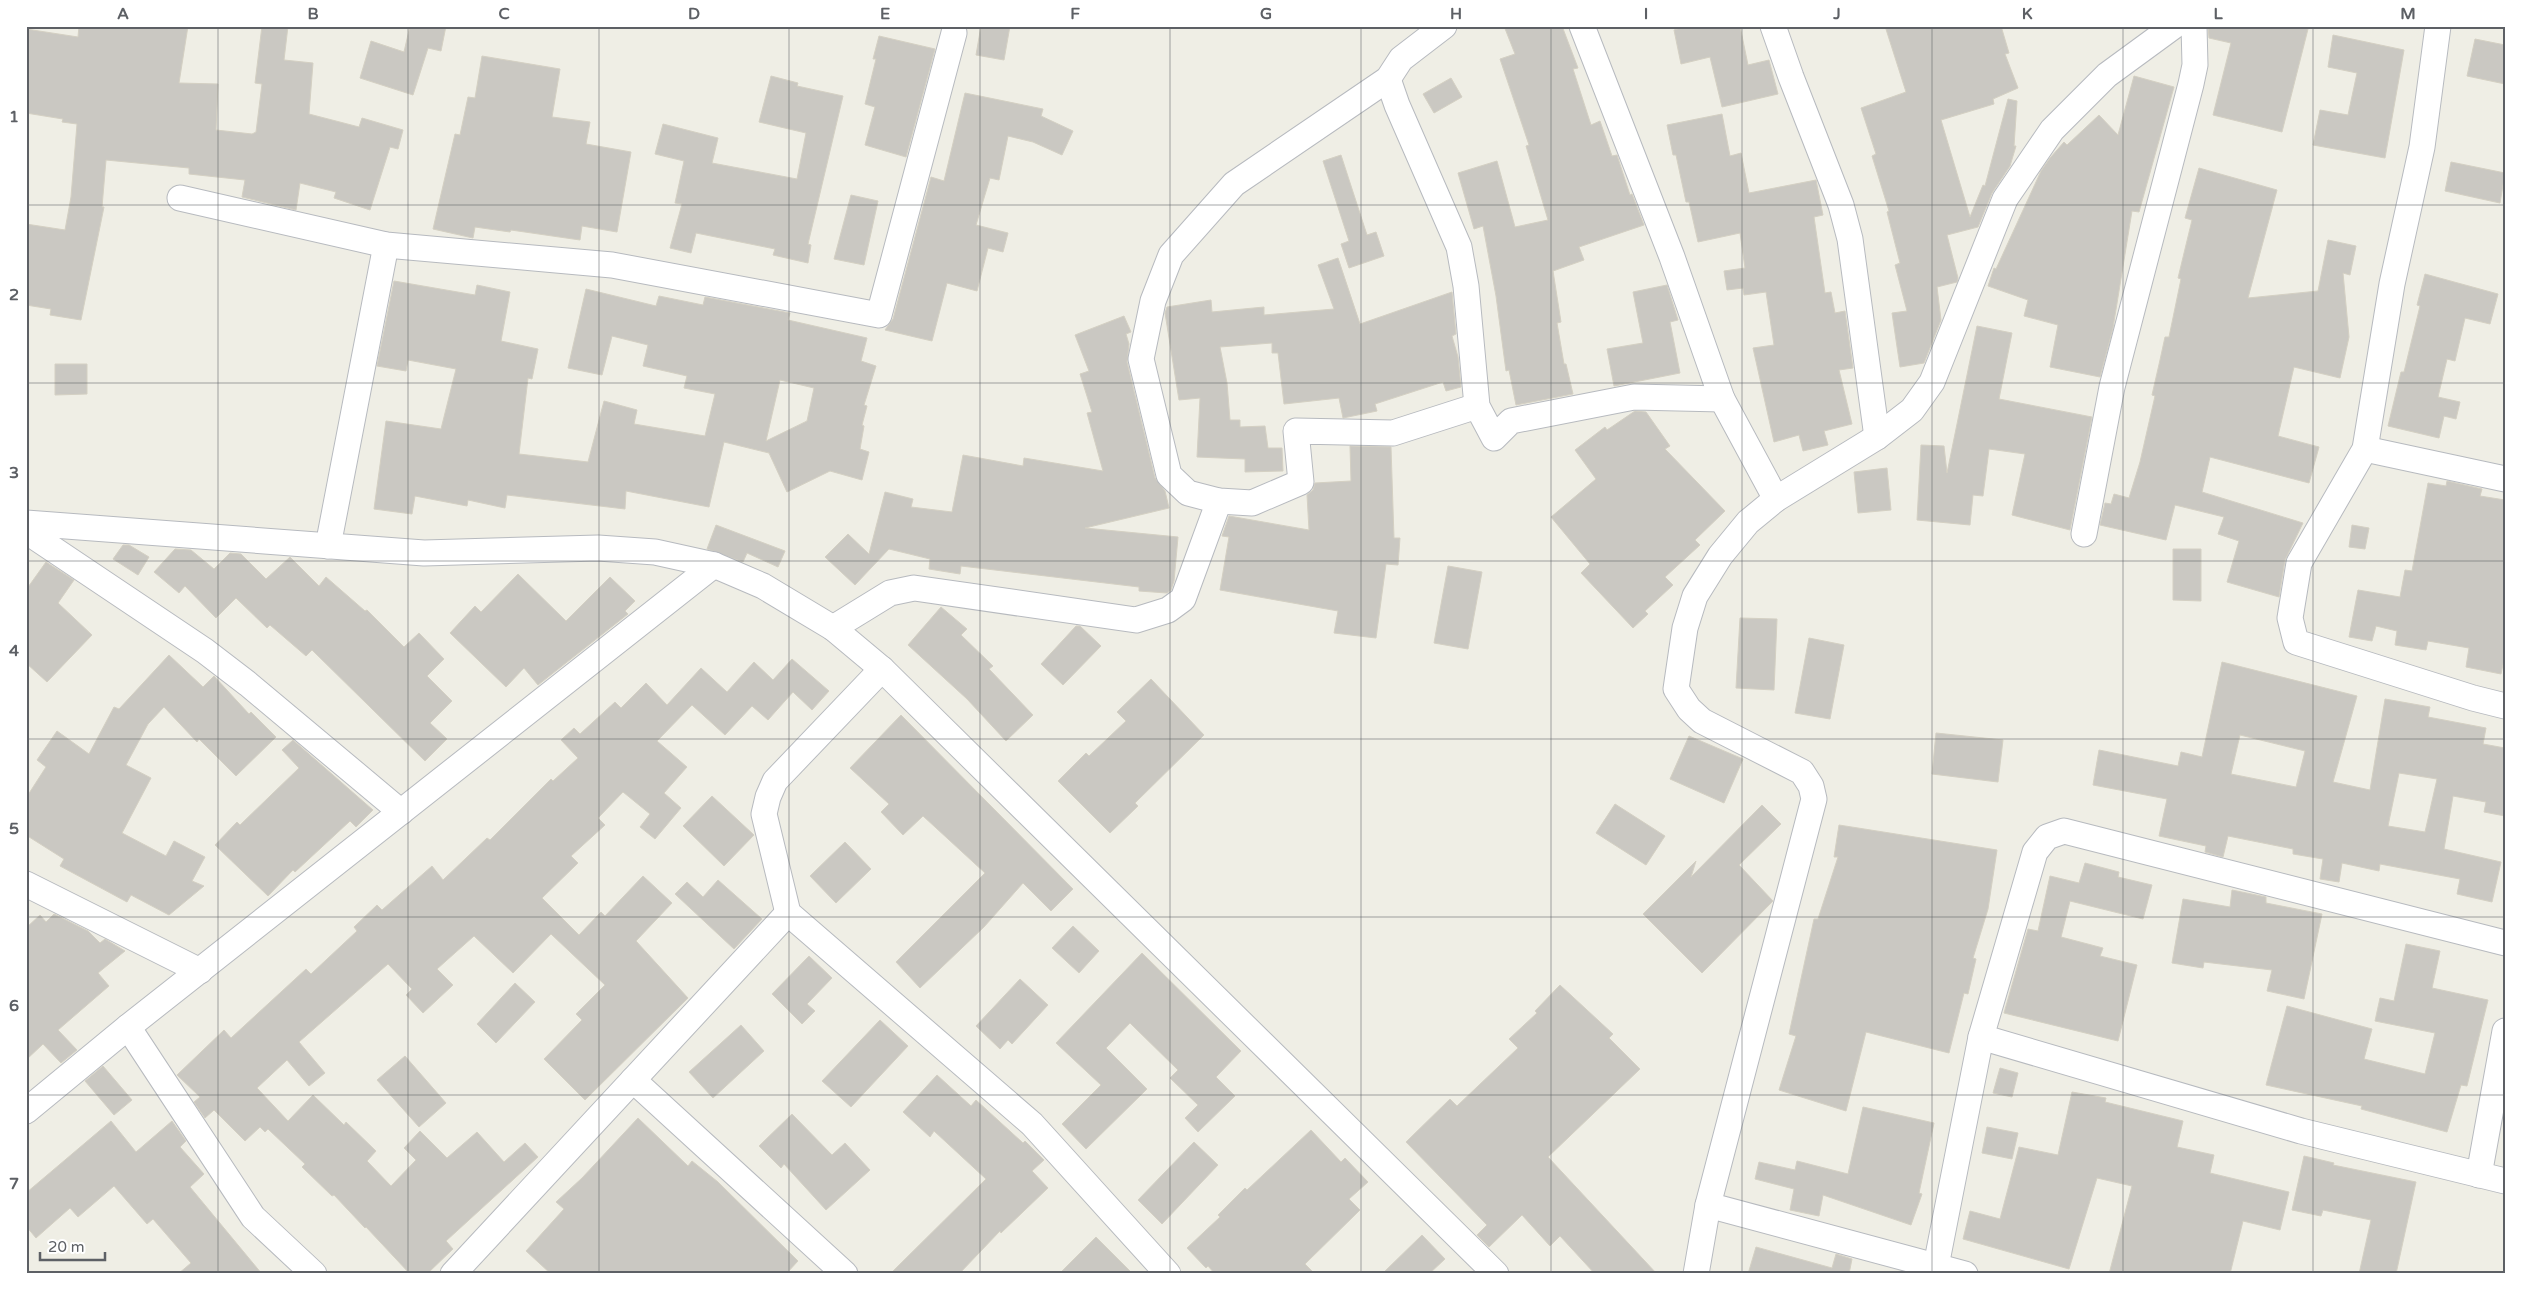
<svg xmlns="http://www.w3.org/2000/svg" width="2531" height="1300" font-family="'Varela Round',sans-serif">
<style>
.building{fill:#cac8c2;stroke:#d4d0c3;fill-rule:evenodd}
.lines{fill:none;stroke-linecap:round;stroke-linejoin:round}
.street-casing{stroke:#b7babf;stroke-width:27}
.street{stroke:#fff;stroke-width:25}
.grid{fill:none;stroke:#5d6065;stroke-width:1;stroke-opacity:0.55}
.neatline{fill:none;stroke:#5d6065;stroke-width:2}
.grid-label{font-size:16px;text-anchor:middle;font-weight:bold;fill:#5d6065}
</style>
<rect width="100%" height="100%" fill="#efeee5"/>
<g class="building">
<path d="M79,26H188L179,83L218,84L216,130L252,134L256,132L262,84L255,83L262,26H288L284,60L313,63L309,114L359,127L362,118L403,130L398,149L390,147L370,210L334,198L336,192L300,183L296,210L242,197L245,180L189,174V168L106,160L102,207H104L81,320L50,315L51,309L26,305V224L65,230L71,197L77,124L62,122L63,119L26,113V29L78,37Z"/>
<path d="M410,26H446L441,51L428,48L413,95L360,78L371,41L404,52Z"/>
<path d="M981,26H1010L1004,60L976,55Z"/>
<path d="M1504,26H1562L1578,68L1573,69L1591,125L1600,121L1612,156L1617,155L1630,195L1632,194L1644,225L1579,247L1584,260L1553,271L1561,322L1557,323L1564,364H1566L1573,394L1516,405L1509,370L1506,371L1496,296L1483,226L1474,229L1458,173L1497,161L1515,227L1548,220L1526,146L1529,145L1500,59L1515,54Z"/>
<path d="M1688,26H1740L1748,65L1769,60L1778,94L1722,107L1710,57L1681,64L1674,30Z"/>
<path d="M1885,26H2001L2009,53L2005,54L2018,88L1993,99L1994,104L1941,120L1970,217L1983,185L1985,186L2008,99L2017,101L2014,146H2016L2010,166L1992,193L1978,227L1947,235L1958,278L1957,282L1937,287L1941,320L1924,363L1900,367L1892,313L1907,311L1895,265L1900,263L1887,212L1889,211L1872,156L1876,154L1861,108L1906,92Z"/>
<path d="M2208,26H2294L2308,29L2282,132L2213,115L2231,43L2209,38Z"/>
<path d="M2333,35L2404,50L2385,158L2313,145L2320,110L2348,115L2357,73L2328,67Z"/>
<path d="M879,36L935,49L906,157L865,145L875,107L865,104L876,59H873Z"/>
<path d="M2475,39L2505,45V84L2467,76Z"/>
<path d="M482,56L560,69L552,117L590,122L586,144L631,152L617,232L582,226L580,240L511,230L510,232L475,227L473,238L433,229L455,134L460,135L468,97L475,98Z"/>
<path d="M771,76L798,83L797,86L843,96L808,244L811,245L808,263L773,255L775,249L696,233L691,253L670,248L682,204L675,203L684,161L655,154L663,124L718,138L712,163L797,179L806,133L759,122Z"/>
<path d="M2134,76L2174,87L2139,212L2132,211L2113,328L2100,377L2050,367L2058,325L2024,316L2028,300L1988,286L1994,268L1996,269L2041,171L2050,158L2064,142L2067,145L2099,115L2118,135Z"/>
<path d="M1451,78L1462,97L1434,113L1423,94Z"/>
<path d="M965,93L1043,109L1041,116L1073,131L1062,155L1033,142L1008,136L999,180L990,178L976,225L1008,233L1003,252L988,248L977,291L947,283L932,341L885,330L893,319L931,177L944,181Z"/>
<path d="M1722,114L1730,156L1741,153L1749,193L1816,180L1823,215L1814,217L1825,293L1831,292L1835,313L1845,311L1853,368L1839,370L1852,424L1824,431L1828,445L1803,451L1799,435L1774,442L1753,348L1774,345L1766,292L1744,295L1743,288L1727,290L1724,271L1745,268L1740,233L1698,242L1689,202H1686L1676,155H1673L1667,125Z"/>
<path d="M1341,155L1367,235L1376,232L1384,256L1349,268L1341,244L1349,241L1323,161Z"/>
<path d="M2451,162L2505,173L2500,203L2445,191Z"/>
<path d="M2199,168L2277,190L2248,298L2318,291L2328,240L2356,246L2350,275L2343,273L2349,337L2340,378L2294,367L2278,436L2319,447L2309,483L2210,457L2202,492L2303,523L2285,560L2279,597L2227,582L2239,541L2218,534L2224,517L2175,505L2166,540L2100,525L2105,503L2111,504L2114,494L2129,498L2140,462L2155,396L2152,395L2160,360L2165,337H2169L2181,279L2178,278L2192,220L2185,218Z"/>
<path d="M851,195L878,201L864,265L834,259Z"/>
<path d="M1338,258L1360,324L1452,292L1456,334L1452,336L1458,357L1461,387L1446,391L1443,382L1375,404L1377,411L1343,418L1339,398L1284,404L1278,353H1272V343L1220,347L1227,383L1230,420H1240V427L1265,426L1268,448H1282L1283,471L1245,472V459L1197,457L1200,398L1179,400L1165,313L1167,307L1211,300L1212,312L1264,307V315L1334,309L1318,265Z"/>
<path d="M2425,274L2498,294L2490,324L2465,318L2455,361L2447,359L2438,397L2460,402L2456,419L2444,416L2439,438L2388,426L2401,372H2404L2420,306L2417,305Z"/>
<path d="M394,281L475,295L477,285L510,292L501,341L538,349L532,379L528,378L519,454L588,462L604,401L637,410L634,424L705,436L715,394L684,388L687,376L643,366L648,345L612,336L602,375L568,368L586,289L656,306L659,296L703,305L705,297L790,313L788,320L867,338L861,361L876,366L864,405L867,406L862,425L864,426L860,449L869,452L862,480L830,471L787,492L769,453L724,442L709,507L626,491L625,509L507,495L505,508L468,500L467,506L415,496L412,514L374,509L386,421L441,429L456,369L408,360L406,371L377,366ZM780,380L814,388L807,421L766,441Z"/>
<path d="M1667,285L1678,320L1670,322L1680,373L1614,386L1607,349L1643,343L1633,292Z"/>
<path d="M1124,316L1131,332L1126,334L1129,344L1127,362L1155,478L1165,491L1169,508L1085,528L1178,537L1174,581L1171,590L1167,593L1139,591V587L961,566L960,574L929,569L930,559L889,549L855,585L825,557L848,534L869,554L885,492L913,499L911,507L952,512L963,455L1023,466L1024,458L1103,471L1087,413L1092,412L1080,374L1089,371L1075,335Z"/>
<path d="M1977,326L2012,333L1999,399L2092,417L2070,530L2012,515L2025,454L1989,449L1983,496L1973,495L1970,525L1917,520L1921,445L1944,446L1947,473Z"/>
<path d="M55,364H87V394L55,395Z"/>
<path d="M1635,411L1646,412L1670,446L1665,449L1725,511L1695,540L1700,545L1665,577L1673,585L1645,611L1648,614L1633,628L1581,573L1590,564L1551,517L1596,479L1575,450L1605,427L1607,430Z"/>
<path d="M1350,446L1391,447L1394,538H1400L1398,565L1386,564L1376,638L1334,633L1338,611L1220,590L1229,537L1222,536L1229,516L1309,530L1307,495L1313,490L1315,483L1351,481Z"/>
<path d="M1887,468L1891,510L1858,513L1854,472Z"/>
<path d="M2447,481L2482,489L2480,496L2505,500V655L2501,674L2466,667L2469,648L2428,641L2426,650L2395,645L2397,631L2376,626L2372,641L2349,637L2358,590L2400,597L2405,570L2412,571L2428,483L2446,486Z"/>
<path d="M716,525L785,551L778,567L747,553L743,562L707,549Z"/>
<path d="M2352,525L2369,528L2365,549L2349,547Z"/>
<path d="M123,545H129L149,557L138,575L113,559Z"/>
<path d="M175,549L191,550L214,569L230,553L241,554L266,579L290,557L319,586L326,577L365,611L367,610L404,647L419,633L444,659L427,676L452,701L430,723L447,739L425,761L312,650L306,656L270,625L267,628L236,598L216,618L185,586L179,593L154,572Z"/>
<path d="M2173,549H2201V601L2173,600Z"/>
<path d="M46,562L74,580L58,603L92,635L47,682L26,663V590Z"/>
<path d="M1448,566L1482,572L1468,649L1434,643Z"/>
<path d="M518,574L566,621L610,577L635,601L625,611L628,614L538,685L524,668L506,687L450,633L475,606L481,612Z"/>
<path d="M941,607L967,629L961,635L993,666L989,669L1033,715L1006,741L967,699L908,645Z"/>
<path d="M1740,618L1777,619L1774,690L1736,688Z"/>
<path d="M1076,626H1080L1101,646L1063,685L1041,664Z"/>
<path d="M1809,638L1844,645L1830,719L1795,713Z"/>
<path d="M169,655L203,687L214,676L249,714L251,712L276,737L236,776L199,739L197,742L164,707L148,724L126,765L151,778L122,833L166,856L174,841L205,857L192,881L204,886L169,915L131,895L127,902L60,866L64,859L26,835V798L46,767L37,760L57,731L89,754L114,707L119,709Z"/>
<path d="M792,659L829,691L812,710L793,692L768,720L752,706L725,735L692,705L657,741L687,767L664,793L681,808L655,839L640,827L650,814L623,792L598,818L605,825L571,856L578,863L542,898L579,935L601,912L605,916L643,876L672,903L636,941L688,998L585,1100L544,1059L582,1020L576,1014L605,985L551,934L513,973L474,936L437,969L453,985L423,1013L406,995L412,989L388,964L299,1042L325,1073L309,1086L287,1060L257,1088L288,1121L313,1095L344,1125L346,1122L376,1151L367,1161L391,1186L416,1160L404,1148L420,1131L447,1158L477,1132L504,1162L525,1143L538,1157L446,1241L453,1249L427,1274H410L366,1227L365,1228L334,1195L332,1196L302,1167L305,1164L268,1129L265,1132L260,1127L245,1141L214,1110L205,1118L194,1102L200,1097L177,1075L224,1030L231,1038L306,969L311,974L357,931L354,927L377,905L382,910L432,866L443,880L487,838L490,840L551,779L553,781L578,758L561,740L574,728L580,734L615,702L621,708L646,683L667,705L701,668L727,692L754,662L773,680Z"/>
<path d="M2222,662L2357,696L2333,782L2370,790L2385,699L2430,707L2428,717L2486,728L2483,744L2505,748V816L2484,812L2486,802L2453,796L2444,849L2501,862L2492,902L2457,894L2460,879L2380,864L2379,871L2342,863L2339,882L2320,879L2323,859L2293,854V849L2228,836L2223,857L2205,852L2206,846L2159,836L2167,799L2093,785L2099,750L2178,766L2181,752L2202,757ZM2240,735L2305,751L2296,787L2231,774ZM2399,773L2437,779L2425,832L2388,826Z"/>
<path d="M1151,679L1204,735L1135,803L1138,806L1110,833L1058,781L1086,753L1089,756L1126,721L1117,712Z"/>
<path d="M901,715L1073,889L1051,911L1023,883L984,927L920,988L896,962L985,873L923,816L903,835L881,812L889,804L850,768Z"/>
<path d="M1936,733L2003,740L1998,782L1932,774Z"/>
<path d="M1689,736L1743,759L1724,803L1670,779Z"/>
<path d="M293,740L373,810L356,827L350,821L295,872L293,870L268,896L215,845L237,822L240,825L299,768L282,750Z"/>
<path d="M712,796L754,835L724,866L683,826Z"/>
<path d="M1615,804L1665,836L1646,865L1596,833Z"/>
<path d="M1762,805L1781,824L1739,865L1773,901L1702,973L1643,914L1696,861L1691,877Z"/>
<path d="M1839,825L1997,850L1988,909L1973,958L1976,959L1968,994L1964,993L1949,1053L1866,1032L1846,1111L1779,1090L1796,1036L1789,1034L1814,919H1818L1838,857H1834Z"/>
<path d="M845,842L871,869L836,903L810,876Z"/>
<path d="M2085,863L2119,872L2118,877L2152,885L2143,919L2070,901L2061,937L2103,948L2100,956L2137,965L2118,1041L2004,1013L2028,929L2038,931L2050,876L2079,883Z"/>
<path d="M718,880L762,919L734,949L675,894L687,882L703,897Z"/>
<path d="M2232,890L2266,897V903L2322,914L2304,999L2267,991L2272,970L2204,962L2203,968L2172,963L2183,899L2230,907Z"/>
<path d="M54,914L88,931L100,943L105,939L125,951L98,973L109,986L58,1030L77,1050L61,1063L43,1044L26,1060V928L40,915L46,922Z"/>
<path d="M1073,926L1099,951L1079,973L1052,948Z"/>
<path d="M2406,944L2440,951L2432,988L2488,1000L2467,1086L2461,1085L2447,1132L2361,1109L2362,1106L2266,1085L2287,1006L2372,1029L2364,1059L2425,1074L2435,1033L2375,1021L2380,998L2394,1001Z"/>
<path d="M1142,953L1241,1051L1216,1077L1235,1096L1198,1132L1185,1118L1198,1105L1170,1078L1178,1070L1130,1023L1106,1048L1147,1089L1086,1149L1062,1124L1101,1085L1056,1043Z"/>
<path d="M809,956L832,978L807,1004L815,1011L802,1024L772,994Z"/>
<path d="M1020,979L1048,1005L1012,1044L1008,1040L1000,1049L976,1026Z"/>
<path d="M515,983L535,1002L496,1043L477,1024Z"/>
<path d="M1560,985L1613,1034L1609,1038L1640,1069L1548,1157L1657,1274H1595L1560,1236L1550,1246L1522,1215L1489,1247L1477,1235L1487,1225L1406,1142L1450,1099L1457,1106L1518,1048L1509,1039L1537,1013L1535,1011Z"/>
<path d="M880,1020L908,1046L851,1107L822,1081Z"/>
<path d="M741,1025L764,1051L713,1098L689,1072Z"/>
<path d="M405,1056L446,1103L419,1127L377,1080Z"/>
<path d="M103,1066L132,1100L114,1115L85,1081Z"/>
<path d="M2000,1068L2018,1073L2012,1097L1993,1093Z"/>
<path d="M937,1075L971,1106L976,1100L1023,1143L1025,1141L1044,1160L1032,1171L1048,1188L1001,1233L1000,1231L959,1274H890L986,1179L934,1131L930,1137L903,1112Z"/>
<path d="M2072,1092L2106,1098L2105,1102L2183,1121L2177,1147L2214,1155L2210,1173L2289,1192L2280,1230L2243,1221L2230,1274H2109L2132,1186L2097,1178L2069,1269L1963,1239L1970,1211L2000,1219L2019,1147L2058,1155Z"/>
<path d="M1863,1107L1934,1123L1919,1193L1922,1194L1911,1225L1823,1195L1819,1216L1790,1210L1794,1189L1755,1179L1759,1162L1795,1170L1797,1161L1848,1174Z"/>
<path d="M792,1114L832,1155L845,1143L870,1170L826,1210L784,1164L781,1168L759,1146Z"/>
<path d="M638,1118L688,1166L692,1161L718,1182L798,1261L786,1274H551L526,1251L564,1209L556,1202L582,1178Z"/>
<path d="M111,1121L136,1152L172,1121L186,1141L180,1147L204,1174L190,1187L262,1274H178L191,1263L153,1219L147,1224L114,1186L78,1217L70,1208L36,1238L26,1226V1193Z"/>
<path d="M1987,1127L2018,1133L2012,1159L1982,1153Z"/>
<path d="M1311,1130L1341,1162L1345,1158L1368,1182L1349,1199L1360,1210L1305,1264L1315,1274H1215L1208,1266L1206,1268L1187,1248L1220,1217L1218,1215L1245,1188L1247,1190Z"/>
<path d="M1194,1142L1218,1165L1162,1224L1138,1200Z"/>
<path d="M2304,1156L2334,1163L2333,1165L2416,1182L2396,1274H2359L2371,1220L2323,1210L2321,1216L2292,1210Z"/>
<path d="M1422,1235L1445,1259L1429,1274H1382Z"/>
<path d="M1096,1237L1133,1274H1059Z"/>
<path d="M1756,1247L1832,1268L1836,1254L1852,1259L1849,1274L1833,1272V1274H1748Z"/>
</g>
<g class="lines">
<defs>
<g id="street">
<path d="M1444,26L1401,59L1388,79L1234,184L1171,255L1153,301L1141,359L1169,475L1188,493L1219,501L1252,503L1301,482L1296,431L1393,433L1477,406"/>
<path d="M1582,26L1672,257L1722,399L1776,499"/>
<path d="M1773,26L1791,77L1841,205L1850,239L1877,437"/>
<path d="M2438,26L2422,147L2392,284L2365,449L2299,563L2290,618L2296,642L2473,698L2505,706"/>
<path d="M1388,79L1397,105L1459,247L1466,286L1477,406L1494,438L1511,421L1634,397L1722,399"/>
<path d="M180,198L386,245L612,265L879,315L954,33"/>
<path d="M2365,449L2505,479"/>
<path d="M26,523L424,553L598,548L655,552L714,565L763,586L833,628L882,669L1496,1274"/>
<path d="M26,531L205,651L248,684L401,812"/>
<path d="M2084,534L2112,387L2191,84L2195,65L2194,26"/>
<path d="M328,546L386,245"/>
<path d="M833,628L890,593L914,588L1136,620L1168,610L1183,599L1219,501"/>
<path d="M882,669L775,781L768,797L764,814L788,913L1032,1124L1168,1274"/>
<path d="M26,884L200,971"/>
<path d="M128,1027L253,1217L314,1274"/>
<path d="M1981,1037L2301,1131L2505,1181"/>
<path d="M633,1080L845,1274"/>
<path d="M26,1111L128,1027L714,565"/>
<path d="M2479,1175L2505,1031"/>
<path d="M1708,1205L1965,1274"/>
<path d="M1936,1266L1981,1037L2035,852L2047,837L2064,831L2505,943"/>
<path d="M453,1274L788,913"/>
<path d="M1696,1274L1708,1205L1814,799L1811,786L1802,772L1702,721L1689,709L1676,689L1685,628L1695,596L1720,556L1748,522L1776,499L1877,437L1912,410L1932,382L2005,199L2052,130L2107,75L2174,26"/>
</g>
</defs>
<use href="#street" class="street-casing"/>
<use href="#street" class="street"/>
</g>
<path class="grid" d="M218,26V1274M408,26V1274M599,26V1274M789,26V1274M980,26V1274M1170,26V1274M1361,26V1274M1551,26V1274M1742,26V1274M1932,26V1274M2123,26V1274M2313,26V1274M26,205H2505M26,383H2505M26,561H2505M26,739H2505M26,917H2505M26,1095H2505"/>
<rect width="2531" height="1300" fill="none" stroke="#ffffff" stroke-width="55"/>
<path d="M40 1252v8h65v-8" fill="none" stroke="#5d6065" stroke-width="2.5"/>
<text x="48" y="1252" font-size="15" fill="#5d6065" stroke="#ffffff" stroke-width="4" paint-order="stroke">20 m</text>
<rect x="28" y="28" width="2476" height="1244" class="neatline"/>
<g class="grid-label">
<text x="123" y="19">A</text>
<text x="313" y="19">B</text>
<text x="504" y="19">C</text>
<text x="694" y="19">D</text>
<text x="885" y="19">E</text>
<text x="1075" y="19">F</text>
<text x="1266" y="19">G</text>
<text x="1456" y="19">H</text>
<text x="1646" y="19">I</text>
<text x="1837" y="19">J</text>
<text x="2027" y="19">K</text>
<text x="2218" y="19">L</text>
<text x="2408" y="19">M</text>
<text x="14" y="122">1</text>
<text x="14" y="300">2</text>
<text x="14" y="478">3</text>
<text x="14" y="656">4</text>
<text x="14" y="834">5</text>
<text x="14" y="1011">6</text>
<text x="14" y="1189">7</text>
</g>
</svg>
